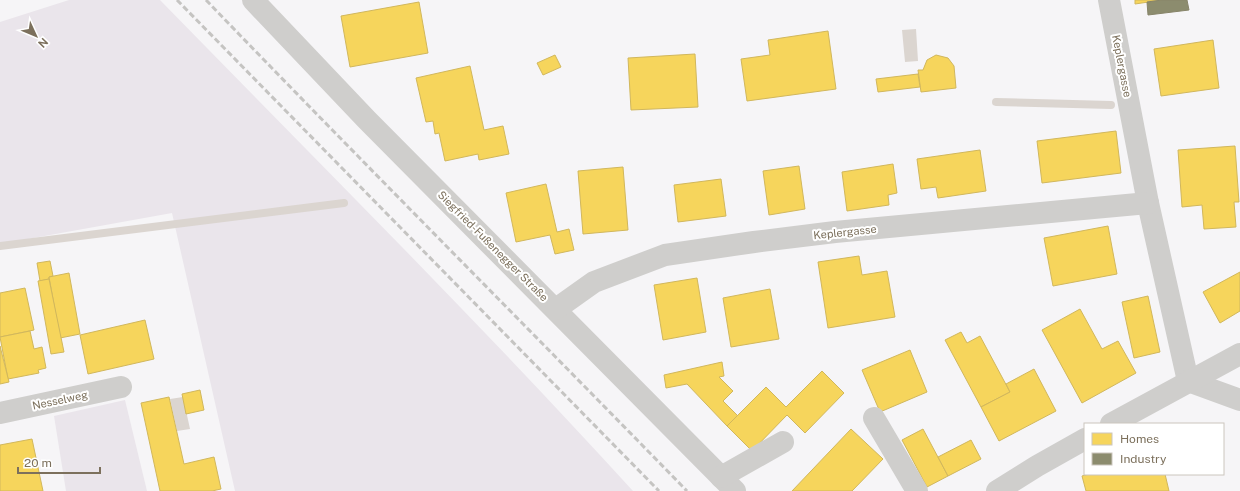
<svg xmlns="http://www.w3.org/2000/svg" width="1240" height="491" font-family="'Public Sans',sans-serif">
<style>
.green{fill:#eae5eb}
.water{fill:#dbd5d0}
.homes{fill:#f6d55c;stroke:#d1b75c}
.industry{fill:#8c8c6e;stroke:#878469}
.lines{fill:none;stroke-linecap:round;stroke-linejoin:round}
.stream{stroke:#dbd5d0;stroke-width:8}
.minor{stroke:#cfcecc;stroke-width:22}
.rail{stroke:#c5c4c2;stroke-width:3;stroke-dasharray:6 3;stroke-linecap:butt}
.labels{text-anchor:middle;stroke-width:4;stroke-linejoin:round;paint-order:stroke}
.street-label{font-size:11px;fill:#7c705c;stroke:#fff}
</style>
<rect width="100%" height="100%" fill="#f6f5f7"/>
<g class="green">
<path d="M69,0H160C319,163 480,323 633,491H235L172,213L0,244V22Z"/>
<path d="M125,400L147,491H66L54,416Z"/>
</g>
<g class="water">
<path d="M916,29L918,61L905,62L902,30Z"/>
<path d="M183,397L190,429L177,431L170,399Z"/>
</g>
<g class="homes">
<path d="M1135,0H1162L1135,4Z"/>
<path d="M419,2L428,53L350,67L341,16Z"/>
<path d="M828,31L836,89L747,101L741,59L770,55L768,40Z"/>
<path d="M1213,40L1219,88L1161,96L1154,49Z"/>
<path d="M695,54L698,107L631,110L628,58Z"/>
<path d="M555,55L561,67L543,75L537,63Z"/>
<path d="M936,55L948,58L954,66L956,88L921,92L918,70H923L927,60Z"/>
<path d="M470,66L484,130L503,126L509,154L479,160L478,154L445,161L439,133L435,134L433,121L426,122L416,78Z"/>
<path d="M918,74L920,87L878,92L876,79Z"/>
<path d="M1116,131L1121,173L1042,183L1037,141Z"/>
<path d="M1235,146L1239,202H1234L1236,227L1204,229L1202,205L1182,207L1178,150Z"/>
<path d="M980,150L986,191L938,198L936,187L921,189L917,159Z"/>
<path d="M893,164L897,193L888,195L889,205L847,211L842,172Z"/>
<path d="M799,166L805,209L769,215L763,171Z"/>
<path d="M623,167L628,230L583,234L578,171Z"/>
<path d="M721,179L726,216L678,222L674,185Z"/>
<path d="M546,184L557,232L569,229L574,250L555,254L550,235L516,242L506,193Z"/>
<path d="M1108,226L1117,274L1053,286L1044,238Z"/>
<path d="M859,256L862,275L887,271L895,317L828,328L818,262Z"/>
<path d="M50,261L53,276L49,277V279L40,281L37,263Z"/>
<path d="M1240,272V311L1220,323L1203,292Z"/>
<path d="M69,273L80,334L60,338L49,277Z"/>
<path d="M697,278L706,332L663,340L654,285Z"/>
<path d="M49,279L64,352L51,354L38,281Z"/>
<path d="M25,288L34,330L0,337V293Z"/>
<path d="M770,289L779,339L731,347L723,298Z"/>
<path d="M1148,296L1160,352L1134,358L1122,302Z"/>
<path d="M1080,309L1102,349L1118,341L1136,373L1082,403L1042,330Z"/>
<path d="M145,320L154,359L88,374L80,335Z"/>
<path d="M30,331L34,349L42,347L46,368L38,370L39,373L8,379L0,337Z"/>
<path d="M961,332L967,343L980,336L1010,392L981,407L945,340Z"/>
<path d="M0,346L9,382L0,384Z"/>
<path d="M910,350L927,392L880,412L862,370Z"/>
<path d="M722,362L724,376L719,377L733,391L723,401L738,416L727,426L687,384L666,388L664,375Z"/>
<path d="M1034,369L1056,411L999,441L981,407L1010,392L1006,384Z"/>
<path d="M822,371L844,393L805,433L787,415L752,451L727,426L766,387L786,407Z"/>
<path d="M200,390L204,410L186,414L182,394Z"/>
<path d="M169,397L184,464L214,457L221,489L212,491H160L141,403Z"/>
<path d="M851,429L883,459L852,491H792Z"/>
<path d="M923,429L948,476L927,487L902,440Z"/>
<path d="M32,439L43,491H0V445Z"/>
<path d="M971,440L981,459L948,476L938,457Z"/>
<path d="M1089,474H1165L1169,491H1086L1082,476Z"/>
</g>
<path class="industry" d="M1162,0H1187L1189,10L1148,15L1147,2Z"/>
<g class="lines">
<g class="stream">
<path d="M996,102L1111,105"/>
<path d="M0,246L344,203"/>
</g>
<g class="minor">
<path d="M253,0L367,120L735,491"/>
<path d="M1109,0L1148,203L1188,381"/>
<path d="M556,309L594,282L665,255L754,242L835,232L1148,203"/>
<path d="M1188,381L1240,400"/>
<path d="M0,413L121,387"/>
<path d="M874,418L917,491"/>
<path d="M1111,424L1240,354"/>
<path d="M721,477L783,442"/>
<path d="M997,491L1037,466L1085,439"/>
</g>
<g class="rail">
<path d="M177,0L659,491"/>
<path d="M206,0C365,165 527,327 687,491"/>
</g>
</g>
<g class="labels">
<g class="street-label">
<text transform="translate(1122 66) rotate(79)" y="4">Keplergasse</text>
<text transform="translate(845 232) rotate(-6)" y="4">Keplergasse</text>
<text transform="translate(493 246) rotate(45)" y="4">Siegfried-Fußenegger Straße</text>
<text transform="translate(60 400) rotate(-12)" y="4">Nesselweg</text>
</g>
</g>
<rect x="1084" y="423" width="140" height="52" fill="#ffffff" stroke="#cbc6be"/>
<rect x="1092" y="433" width="20" height="12" fill="#f6d55c" stroke="#cbc6be"/>
<text x="1120" y="443" font-size="12" fill="#7c705c">Homes</text>
<rect x="1092" y="453" width="20" height="12" fill="#8c8c6e" stroke="#cbc6be"/>
<text x="1120" y="463" font-size="12" fill="#7c705c">Industry</text>
<g transform="translate(36 36) rotate(134)" stroke="#ffffff" stroke-width="3" paint-order="stroke">
<path d="M0-3L7 15L0 10L-7 15Z" fill="#7c705c"/>
<text y="-6" font-size="11" font-weight="bold" text-anchor="middle" fill="#7c705c">N</text>
</g>
<path d="M18 467v6h82v-6" fill="none" stroke="#7c705c" stroke-width="2"/>
<text x="24" y="467" font-size="12" fill="#7c705c" stroke="#ffffff" stroke-width="3" paint-order="stroke">20 m</text>
</svg>
